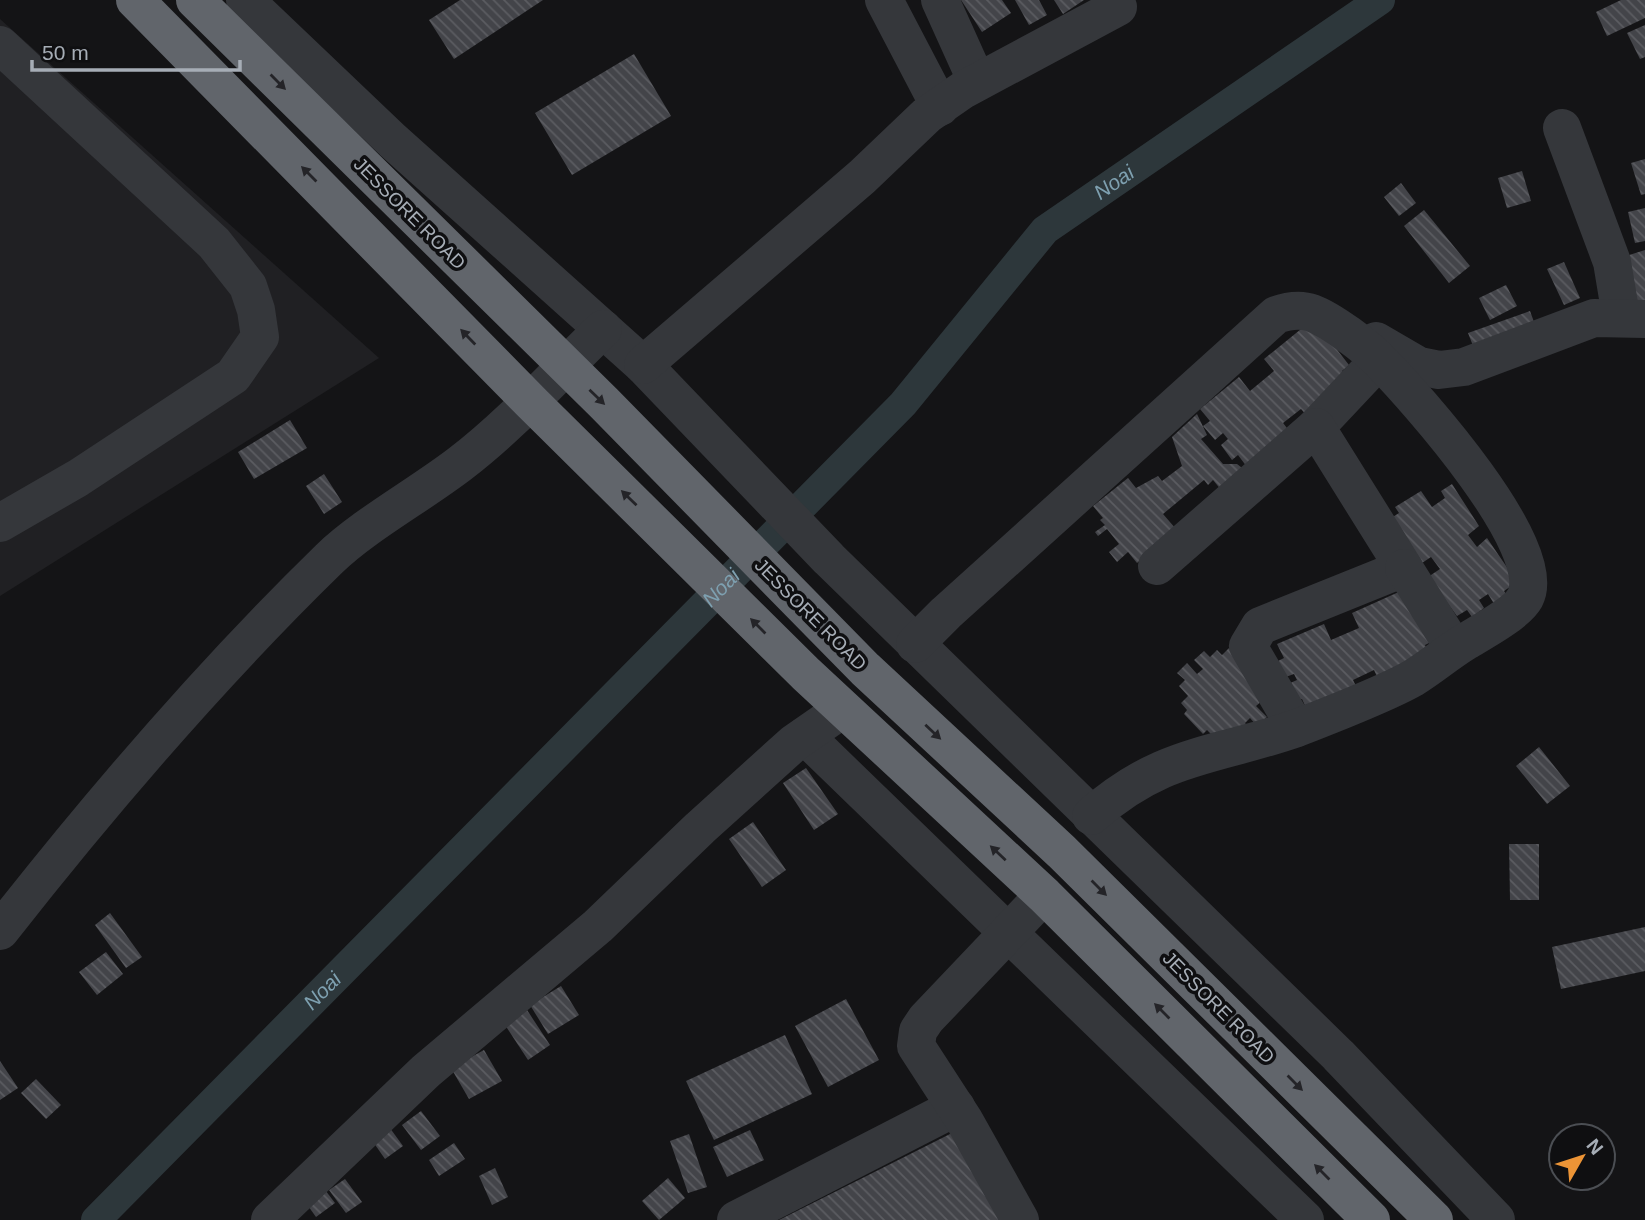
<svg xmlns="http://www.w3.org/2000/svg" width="1645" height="1220" font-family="Helvetica,sans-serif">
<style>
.built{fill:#202023}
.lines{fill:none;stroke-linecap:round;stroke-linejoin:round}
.canal{stroke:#2d373b;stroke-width:30}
.building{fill:url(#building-back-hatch)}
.minor{stroke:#35373b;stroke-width:38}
.highway{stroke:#61656b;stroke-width:38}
.oneway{fill:#242428}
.labels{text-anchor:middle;stroke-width:7;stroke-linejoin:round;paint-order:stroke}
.street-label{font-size:19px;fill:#a6adb6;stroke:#0f0f11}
.water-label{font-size:21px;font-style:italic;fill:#7ea0b0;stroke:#0f0f11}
</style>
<defs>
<pattern id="building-back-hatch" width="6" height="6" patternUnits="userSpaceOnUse" patternTransform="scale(1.75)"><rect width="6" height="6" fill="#434449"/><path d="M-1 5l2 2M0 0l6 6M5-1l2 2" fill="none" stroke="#5b5c61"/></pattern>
</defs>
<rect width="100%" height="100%" fill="#141416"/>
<path class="built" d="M0,19L379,358L0,596Z"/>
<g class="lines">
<path class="canal" id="s1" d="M96,1220L903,404L1045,230L1380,0"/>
</g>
<g class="building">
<path d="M460,0H543L454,59L429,20Z"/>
<path d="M961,0H1002L1011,13L982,32Z"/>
<path d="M1015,0H1039L1047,15L1029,25Z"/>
<path d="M1054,0H1084L1063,14Z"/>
<path d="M1621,0H1645V18L1607,36L1596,12Z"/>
<path d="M1645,25V57L1640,59L1627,33Z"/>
<path d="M634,54L671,116L572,175L535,113Z"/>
<path d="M1645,159V194L1641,195L1631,163Z"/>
<path d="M1522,171L1531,201L1507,208L1498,178Z"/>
<path d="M1401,183L1416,203L1399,216L1384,197Z"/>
<path d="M1645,208V241L1635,243L1628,212Z"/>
<path d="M1424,210L1470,266L1449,283L1404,226Z"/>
<path d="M1645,250V300L1637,303L1623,257Z"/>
<path d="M1564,262L1580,298L1564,305L1547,269Z"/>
<path d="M1506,285L1517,306L1490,320L1479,298Z"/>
<path d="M1530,311L1538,333L1477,356L1468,333Z"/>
<path d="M1306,325L1320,328L1349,365L1342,371L1351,382L1308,417L1301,409L1283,423L1290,432L1247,467L1238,455L1232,460L1221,445L1228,439L1223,433L1215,440L1203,426L1210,421L1200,409L1239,377L1250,391L1274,371L1264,359Z"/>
<path d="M1197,414L1207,435L1201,439L1223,464H1237L1246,471L1222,491L1213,480L1208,485L1204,480L1163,514L1176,529L1137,563L1128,552L1117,562L1109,552L1119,544L1107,529L1098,536L1095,532L1105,525L1100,520L1103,518L1093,506L1128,478L1136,488L1158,476L1162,481L1182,466L1172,437Z"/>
<path d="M290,420L307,448L254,479L238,452Z"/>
<path d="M324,474L342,502L324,514L306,486Z"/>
<path d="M1452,484L1479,526L1468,535L1477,547L1487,538L1517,582L1504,591L1508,598L1496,607L1488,594L1479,600L1484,608L1472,617L1467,610L1457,616L1428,577L1440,569L1431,557L1419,565L1388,520L1399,513L1395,507L1421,491L1432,507L1445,498L1441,491Z"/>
<path d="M1401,591L1433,641L1425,645L1431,658L1379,681L1374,670L1353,680L1358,690L1308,712L1302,699L1295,701L1288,684L1297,680L1294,674L1283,678L1276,662L1284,658L1277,644L1324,624L1331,640L1359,628L1352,613Z"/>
<path d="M1229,648L1265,686L1263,700L1256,706L1267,717L1257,726L1250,718L1245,723L1252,731L1216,739L1207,730L1203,734L1184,714L1187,710L1181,703L1188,696L1179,686L1185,680L1177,673L1187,663L1197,674L1203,669L1194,660L1204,651L1210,657L1217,650L1222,655Z"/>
<path d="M1539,747L1570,786L1547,804L1516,766Z"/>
<path d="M806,768L838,814L814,830L783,783Z"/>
<path d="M753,822L786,870L762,887L729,839Z"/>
<path d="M1509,844H1539V900H1510Z"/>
<path d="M110,913L142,957L126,968L95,925Z"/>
<path d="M1645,927V971L1561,989L1552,947Z"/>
<path d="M106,952L123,974L97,995L79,972Z"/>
<path d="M561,986L579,1015L548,1034L530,1005Z"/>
<path d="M846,999L879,1060L828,1087L795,1026Z"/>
<path d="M527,1010L550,1045L528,1060L505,1025Z"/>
<path d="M785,1035L812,1094L714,1140L686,1081Z"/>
<path d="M484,1050L502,1081L469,1099L451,1068Z"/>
<path d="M0,1061L18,1088L0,1100Z"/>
<path d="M36,1079L61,1105L46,1119L21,1093Z"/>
<path d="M421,1111L440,1136L421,1150L402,1125Z"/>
<path d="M387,1124L403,1146L385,1159L369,1136Z"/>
<path d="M750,1130L764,1160L727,1177L713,1147Z"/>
<path d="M954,1132L1001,1220H779Z"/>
<path d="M689,1134L707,1187L688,1193L670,1141Z"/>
<path d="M454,1143L465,1159L439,1176L429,1160Z"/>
<path d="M495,1168L508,1197L492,1205L479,1176Z"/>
<path d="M668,1178L685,1198L659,1220L642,1201Z"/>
<path d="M345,1179L362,1202L346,1213L329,1190Z"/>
<path d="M319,1182L335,1203L316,1217L301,1196Z"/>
</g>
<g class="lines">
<g class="minor">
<path d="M245,0L393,141L643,365L829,559L1338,1055L1496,1220"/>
<path d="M884,0L940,107"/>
<path d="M940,0L977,82"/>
<path d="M0,45L214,243L248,286L256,310L260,337L233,376L78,478L0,523"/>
<path d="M1562,128L1612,262L1621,316"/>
<path d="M1376,341L1419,366L1439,370L1464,367L1594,318L1645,319"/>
<path d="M643,365L862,177L927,115L963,90L1118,7"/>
<path d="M1316,427L1379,360"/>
<path d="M1157,566L1316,427L1404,568L1260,626L1248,646L1296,728"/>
<path d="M1404,568L1454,648"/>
<path d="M915,644L946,613L1276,315C1287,311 1301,309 1312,313C1331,320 1367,347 1381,362C1416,398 1551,548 1525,598C1517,613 1480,633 1465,642C1447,653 1431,667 1413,678C1385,694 1328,716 1297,728C1214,757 1162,753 1091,816"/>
<path d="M805,736L1305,1220"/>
<path d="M0,931C102,801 211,674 329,559C364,525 421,494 461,463C513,423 556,374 603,329"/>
<path d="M270,1220L426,1071L598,926L700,828L794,743L843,709"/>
<path d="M736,1220L956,1107"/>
<path d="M1020,1220L964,1120L916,1046L918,1031L926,1019L1044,895"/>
</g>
<g class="highway">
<path d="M135,0L532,403L806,674L1044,895L1371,1220"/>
<path d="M195,0L604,403L865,669L1062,852L1434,1220"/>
</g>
</g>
<defs><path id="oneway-solid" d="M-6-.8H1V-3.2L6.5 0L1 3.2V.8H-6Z" transform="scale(1.75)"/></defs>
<g class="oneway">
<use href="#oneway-solid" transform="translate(278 82) rotate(45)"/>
<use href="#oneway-solid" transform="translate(309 174) rotate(-135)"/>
<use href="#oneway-solid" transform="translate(468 337) rotate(-134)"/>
<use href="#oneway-solid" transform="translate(597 397) rotate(44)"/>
<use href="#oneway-solid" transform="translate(629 498) rotate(-136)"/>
<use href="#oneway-solid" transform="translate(758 626) rotate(-135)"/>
<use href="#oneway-solid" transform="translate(933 732) rotate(43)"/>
<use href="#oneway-solid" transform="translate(998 853) rotate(-137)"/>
<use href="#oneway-solid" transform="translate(1099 888) rotate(45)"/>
<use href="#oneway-solid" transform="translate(1162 1011) rotate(-135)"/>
<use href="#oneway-solid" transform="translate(1295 1083) rotate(45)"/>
<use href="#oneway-solid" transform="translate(1322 1172) rotate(-135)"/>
</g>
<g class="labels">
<g class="street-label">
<text transform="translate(410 213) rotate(45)" y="7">JESSORE ROAD</text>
<text transform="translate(811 614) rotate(45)" y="7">JESSORE ROAD</text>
<text transform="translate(1219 1007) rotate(45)" y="7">JESSORE ROAD</text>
</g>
<g class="water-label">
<text dy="7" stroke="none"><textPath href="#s1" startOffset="1456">Noai</textPath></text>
<text dy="7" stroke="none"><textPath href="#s1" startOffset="889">Noai</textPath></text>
<text dy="7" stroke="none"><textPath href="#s1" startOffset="322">Noai</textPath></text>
</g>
</g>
<g transform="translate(1582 1157) rotate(51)"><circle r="33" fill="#0f0f11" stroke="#4b4e53" stroke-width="2"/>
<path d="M0-5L12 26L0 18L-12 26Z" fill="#ec9436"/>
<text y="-10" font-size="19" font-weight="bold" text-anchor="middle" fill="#a6adb6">N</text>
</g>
<path d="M32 60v10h208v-10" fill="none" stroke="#a6adb6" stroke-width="3.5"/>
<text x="42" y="60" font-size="21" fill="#a6adb6" stroke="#0f0f11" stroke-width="5" paint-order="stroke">50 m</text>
</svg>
